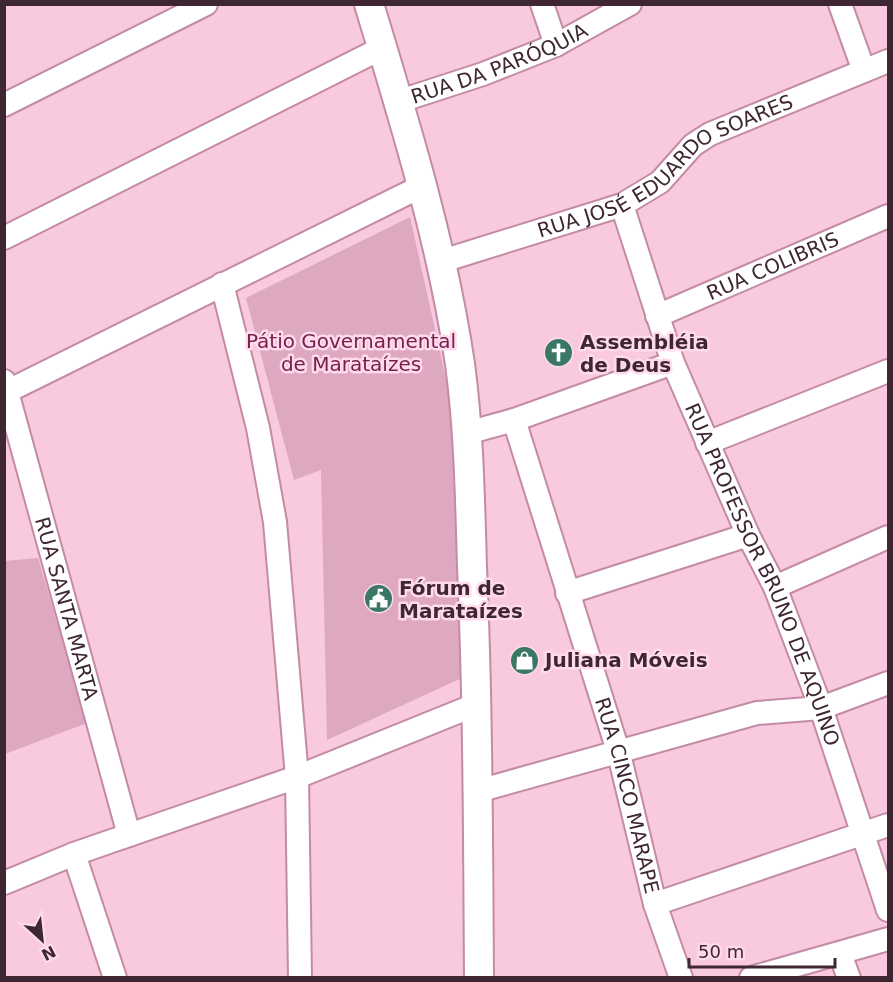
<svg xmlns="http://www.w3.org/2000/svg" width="893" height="982" font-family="'DejaVu Sans',sans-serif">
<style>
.green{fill:#dda8c0}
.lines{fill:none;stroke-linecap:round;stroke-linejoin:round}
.minor-casing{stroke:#c38ba5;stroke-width:26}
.major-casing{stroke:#c38ba5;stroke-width:32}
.minor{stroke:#fff;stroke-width:22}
.major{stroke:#fff;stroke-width:28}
.labels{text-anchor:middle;stroke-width:5;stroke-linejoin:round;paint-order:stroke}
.street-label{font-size:20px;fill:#3e2732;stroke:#ffdaea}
.park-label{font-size:20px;fill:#792052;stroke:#ffdaea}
.poi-label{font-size:20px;font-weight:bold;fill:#3e2732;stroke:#ffdaea;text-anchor:start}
</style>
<rect width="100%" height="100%" fill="#f9c9de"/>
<g class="green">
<path d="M410,217L450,397L461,490L466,676L327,740L321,470L294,480L246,298Z"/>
<path d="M38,558L87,723L5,754V561Z"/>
</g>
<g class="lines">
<defs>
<g id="minor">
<path d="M542,4L556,45"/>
<path d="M840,4L864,71"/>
<path id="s1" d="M400,101L483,74L556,45L630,4"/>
<path d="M4,105L206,4"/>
<path id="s2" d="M622,205L673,363L748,535L775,587L821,708L888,910"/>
<path d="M4,238L382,48"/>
<path id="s3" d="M439,262L622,205L660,182L693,145L710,134L888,61"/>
<path d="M222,284L258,428L275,522L297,777L300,978"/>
<path id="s4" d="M657,316L888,216"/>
<path id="s5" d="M4,381L129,835"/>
<path d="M4,393L422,186"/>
<path d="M514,420L673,363"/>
<path id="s6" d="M467,433L514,420L619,754L655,904L681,978"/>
<path d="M707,443L888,371"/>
<path d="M775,587L888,537"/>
<path d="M567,593L748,535"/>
<path d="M478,791L757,713L821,708L888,683"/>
<path d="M74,854L115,978"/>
<path d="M4,883L74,854L297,777L475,705"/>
<path d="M655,904L888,825"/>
<path d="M840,954L849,978"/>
<path d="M751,978L888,939"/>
</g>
<path id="major" d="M369,4C405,123 442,242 460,364C469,431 470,499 472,567C478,704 478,841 479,978"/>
</defs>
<use href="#minor" class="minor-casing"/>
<use href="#major" class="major-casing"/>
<use href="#minor" class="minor"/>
<use href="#major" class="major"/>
</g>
<defs>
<symbol id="church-disc" viewBox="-11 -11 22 22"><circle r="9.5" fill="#3a7764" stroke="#ffdaea"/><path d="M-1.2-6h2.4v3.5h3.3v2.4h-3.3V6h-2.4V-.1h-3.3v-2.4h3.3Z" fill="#fff"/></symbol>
<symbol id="civic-disc" viewBox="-11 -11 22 22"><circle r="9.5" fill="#3a7764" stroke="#ffdaea"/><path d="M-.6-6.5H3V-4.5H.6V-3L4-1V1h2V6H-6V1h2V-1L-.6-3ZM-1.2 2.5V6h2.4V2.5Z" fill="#fff"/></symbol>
<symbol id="shop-disc" viewBox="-11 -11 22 22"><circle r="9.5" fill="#3a7764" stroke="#ffdaea"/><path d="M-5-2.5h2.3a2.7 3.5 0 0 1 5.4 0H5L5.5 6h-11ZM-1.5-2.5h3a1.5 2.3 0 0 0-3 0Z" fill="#fff"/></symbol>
</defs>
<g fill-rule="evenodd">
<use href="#church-disc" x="542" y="336" width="33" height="33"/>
<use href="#civic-disc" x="362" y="582" width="33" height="33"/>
<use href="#shop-disc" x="508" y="644" width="33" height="33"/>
</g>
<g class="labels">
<g class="street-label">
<text dy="7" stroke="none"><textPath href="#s1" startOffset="106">RUA DA PARÓQUIA</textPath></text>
<text dy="7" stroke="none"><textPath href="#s3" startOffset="249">RUA JOSÉ EDUARDO SOARES</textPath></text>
<text dy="7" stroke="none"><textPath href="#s4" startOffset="126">RUA COLIBRIS</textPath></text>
<text dy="7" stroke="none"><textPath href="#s2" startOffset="396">RUA PROFESSOR BRUNO DE AQUINO</textPath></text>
<text dy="7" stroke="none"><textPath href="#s5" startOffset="236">RUA SANTA MARTA</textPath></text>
<text dy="7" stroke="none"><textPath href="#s6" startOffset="441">RUA CINCO MARAPE</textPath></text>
</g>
<g class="park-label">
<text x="351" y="348">Pátio Governamental<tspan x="351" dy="23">de Marataízes</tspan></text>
</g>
<g class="poi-label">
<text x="580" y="349">Assembléia<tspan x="580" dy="23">de Deus</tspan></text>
<text x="399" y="595">Fórum de<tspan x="399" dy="23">Marataízes</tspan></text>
<text x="545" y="667">Juliana Móveis</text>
</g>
</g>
<rect width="893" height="982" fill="none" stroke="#3e2732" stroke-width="12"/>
<g transform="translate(42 940) rotate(153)" stroke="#ffdaea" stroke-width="4.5" paint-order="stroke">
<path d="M0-4.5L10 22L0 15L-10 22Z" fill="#3e2732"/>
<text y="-9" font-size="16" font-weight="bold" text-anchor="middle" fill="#3e2732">N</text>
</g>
<path d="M689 958v9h146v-9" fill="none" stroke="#3e2732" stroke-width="3"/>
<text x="698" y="958" font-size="18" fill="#3e2732" stroke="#ffdaea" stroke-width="4.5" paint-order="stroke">50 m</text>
</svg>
